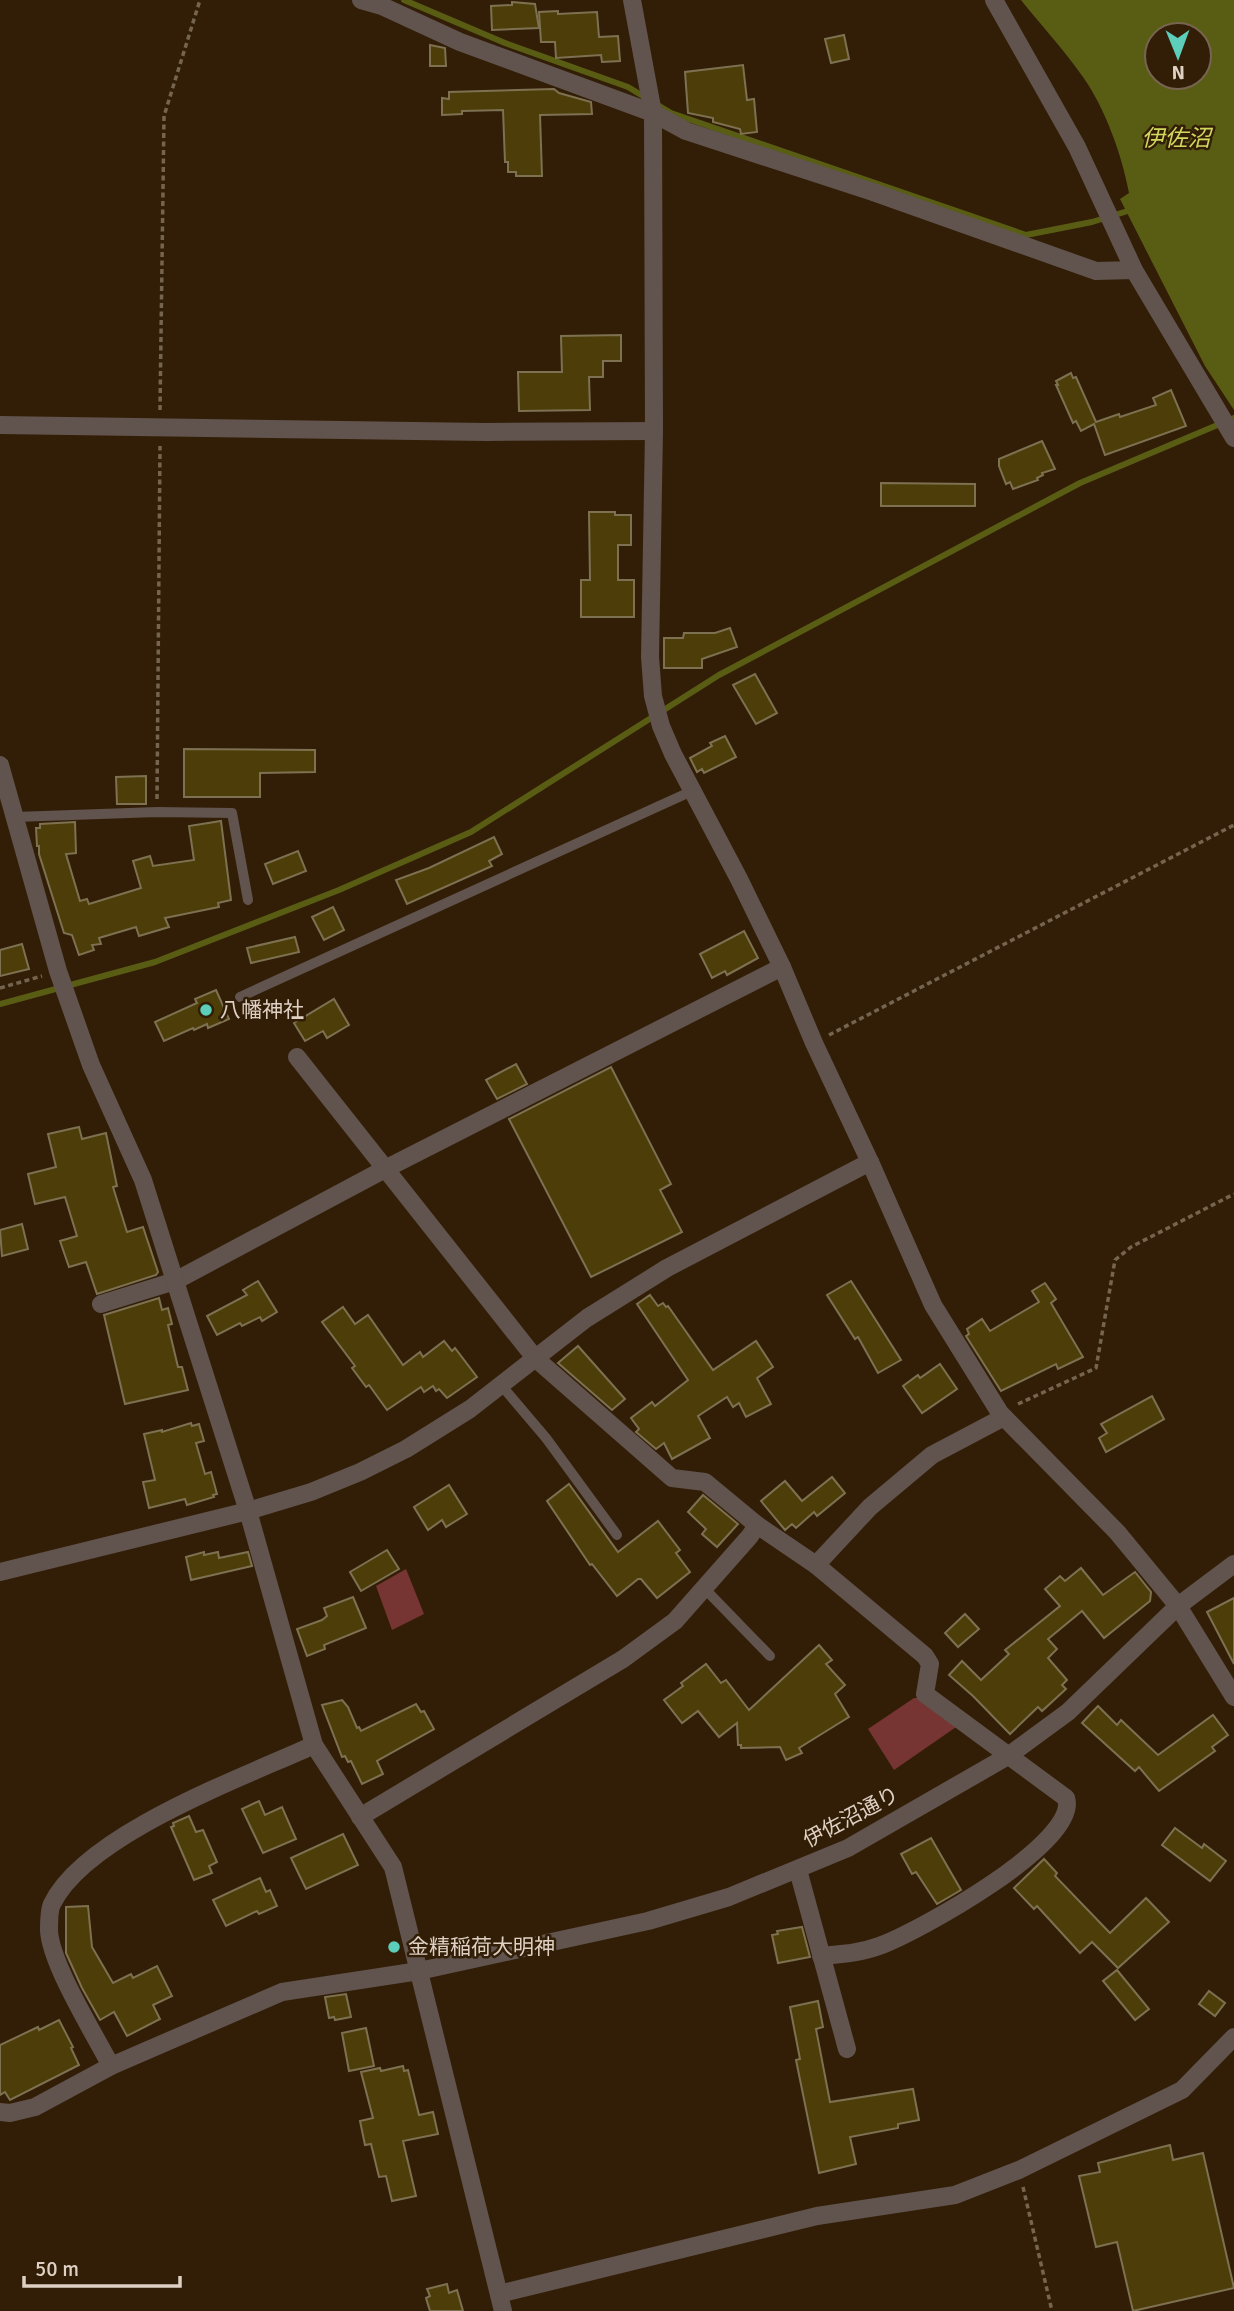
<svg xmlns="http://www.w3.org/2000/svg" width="1234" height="2311" font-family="Signika,'Noto Sans JP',sans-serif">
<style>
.green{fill:#763533}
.water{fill:#595d14;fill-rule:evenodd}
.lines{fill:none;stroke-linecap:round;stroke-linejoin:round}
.stream{stroke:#595d14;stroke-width:6}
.building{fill:#4d3d09;stroke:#7d7152;stroke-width:2}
.path{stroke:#756450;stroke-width:3.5;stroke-dasharray:5 3.5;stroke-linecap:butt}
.service{stroke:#61534d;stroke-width:10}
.minor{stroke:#61534d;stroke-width:18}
.tertiary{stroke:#61534d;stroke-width:18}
.poi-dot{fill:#5cceba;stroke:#321e06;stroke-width:2.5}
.labels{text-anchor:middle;stroke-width:5;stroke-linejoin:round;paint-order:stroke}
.poi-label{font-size:21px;fill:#ded0c3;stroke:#321e06;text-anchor:start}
.street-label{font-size:21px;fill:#ded0c3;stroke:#321e06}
.water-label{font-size:23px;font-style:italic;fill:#d0d85d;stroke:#321e06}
</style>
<rect width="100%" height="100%" fill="#321e06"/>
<g class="green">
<path d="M406,1569L424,1614L392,1630L376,1586Z"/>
<path d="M914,1698H921L959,1725L894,1770L868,1729Z"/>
</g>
<path class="water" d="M1021,0H1234V410L1205,366L1120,199L1129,193C1122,155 1105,108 1083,77C1064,50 1041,25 1021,0ZM1157,35H1199V77H1157Z"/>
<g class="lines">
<g class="stream">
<path d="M404,0L505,43L628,87L671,113L1026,235L1092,222L1131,210"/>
<path d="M0,1004L155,962L339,890L471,832L719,675L1080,483L1234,418"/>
</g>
</g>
<g class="building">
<path d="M512,2L535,4L539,28L492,30L491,6L512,5Z"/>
<path d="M558,11V14L597,12L599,37L618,36L620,61L602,62L601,55L556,58L555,42H541L539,12Z"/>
<path d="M844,35L849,59L831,63L825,39Z"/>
<path d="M430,45L445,48L446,66H430Z"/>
<path d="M743,65L747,100L754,99L757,132L741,134L740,129L713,122V118L688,113L685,72Z"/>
<path d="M554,89L559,93L591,102L592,114L540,115L542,176H516V172H508V162H505L503,110L462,111V114L442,115V98L449,99V92Z"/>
<path d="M621,335V361H603V377H589L590,410L519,411L518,372H562L561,336Z"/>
<path d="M1071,373L1073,378L1076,377L1096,422L1119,414L1120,417L1156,405L1153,398L1171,390L1186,426L1105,455L1094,424L1081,431L1076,421L1073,423L1056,385H1058L1056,381Z"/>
<path d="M1042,441L1055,469L1042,473L1043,475L1037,478L1038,480L1013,489L1010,482L1006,484L999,466V459Z"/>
<path d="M881,483L975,484V506H881Z"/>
<path d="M589,512H615V515H631V545H618V580H634V617H581V580H590Z"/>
<path d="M730,628L737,647L702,659V668H664V638H683L684,633H715Z"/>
<path d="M755,674L777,713L756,724L733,685Z"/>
<path d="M725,736L736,757L704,773L702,769L697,772L690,758L712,746L710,743Z"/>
<path d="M184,749L315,750V772L260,773V797H184Z"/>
<path d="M146,776V804H117L116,777Z"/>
<path d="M221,821L231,900L218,903L219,907L165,918L169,927L139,936L136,927L99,938L101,944L92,945L94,950L79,955L72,935L64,933L39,854V846H37L36,828H40V824L75,822L76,853L66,854L80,901L87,899L89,904L141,888L133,861L150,856L153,866L194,860L189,826Z"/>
<path d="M494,837L502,854L489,861L492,866L407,904L396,880L429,868Z"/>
<path d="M298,851L306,871L273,884L265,864Z"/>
<path d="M333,907L344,930L324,940L312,917Z"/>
<path d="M744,931L758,958L727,975L725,971L712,978L700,954Z"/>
<path d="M295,937L299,952L251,963L247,948Z"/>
<path d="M22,944L29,969L0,976V950Z"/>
<path d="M216,990L229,1019L208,1028L207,1024L194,1030L193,1028L164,1041L155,1022L197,1003L195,999Z"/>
<path d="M334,999L349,1025L327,1038L323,1031L305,1041L294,1023Z"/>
<path d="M516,1064L527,1084L497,1099L486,1080Z"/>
<path d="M611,1067L671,1184L660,1190L682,1232L591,1277L509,1119Z"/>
<path d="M79,1127L82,1139L106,1133L117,1186L113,1187L127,1232L143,1227L158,1272L156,1275L97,1294L86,1262L69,1267L60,1241L77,1236L65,1197L35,1204L28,1174L56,1167L48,1134Z"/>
<path d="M22,1224L28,1249L2,1256L0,1230Z"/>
<path d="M258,1281L277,1312L262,1321L260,1317L242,1326L240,1323L217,1335L207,1316L247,1295L243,1290Z"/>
<path d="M851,1281L901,1360L878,1373L858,1337L855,1339L827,1295Z"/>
<path d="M1045,1283L1056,1299L1051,1303L1083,1357L1058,1369L1056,1364L1001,1391L966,1336L969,1334L967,1329L982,1319L990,1331L1039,1302L1032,1291Z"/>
<path d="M650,1295L658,1306L663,1303L666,1307L668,1306L713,1370L756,1341L773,1367L757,1378L771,1404L746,1417L739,1403L733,1407L727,1397L698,1416L710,1438L672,1459L664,1443L656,1449L636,1432L639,1429L631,1418L652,1402L655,1406L688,1380L637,1304Z"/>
<path d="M159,1298L162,1310L168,1308L172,1324L168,1325L178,1367H182L188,1390L125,1404L104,1315Z"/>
<path d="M343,1307L355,1324L368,1315L403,1365L420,1352L423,1357L444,1341L452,1351L455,1348L477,1377L447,1398L439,1389L436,1391L433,1386L424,1392L421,1387L387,1410L369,1385L366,1387L352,1368L355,1366L322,1322Z"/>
<path d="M578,1346L625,1399L612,1410L558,1363Z"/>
<path d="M940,1364L957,1389L922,1413L903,1386L918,1375L920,1378Z"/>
<path d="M1152,1396L1164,1419L1106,1452L1099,1438L1107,1433L1101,1424Z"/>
<path d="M191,1423L192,1426L199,1424L204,1441L196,1443L205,1474L211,1472L217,1494L213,1495L214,1497L187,1505L185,1499L149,1508L143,1482L155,1480L144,1434L162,1430V1432Z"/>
<path d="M832,1477L845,1493L817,1516L814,1512L796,1528L792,1524L785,1530L761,1501L785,1481L802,1501Z"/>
<path d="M569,1484L618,1552L658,1521L680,1550L676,1553L690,1572L657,1598L641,1579H638L617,1596L592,1564L590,1565L547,1501Z"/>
<path d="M449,1485L467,1514L446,1527L442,1520L428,1530L414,1507Z"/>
<path d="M703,1495L738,1524L717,1547L702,1534L706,1529L688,1512Z"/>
<path d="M387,1550L399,1569L361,1591L350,1572Z"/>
<path d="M204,1552V1555L218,1552L219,1558L248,1552L252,1566L191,1580L186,1557Z"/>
<path d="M1081,1568L1103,1595L1135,1572L1151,1592L1150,1601L1104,1638L1082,1611L1048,1639L1057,1649L1048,1658L1067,1680L1062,1685L1066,1689L1042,1711L1038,1707L1010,1734L973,1696L949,1675L962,1661L981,1680L1009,1654L1005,1650L1060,1606L1045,1589L1060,1576L1065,1581Z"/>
<path d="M353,1597L366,1628L324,1645L325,1649L307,1656L297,1629L322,1620L327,1616L324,1608Z"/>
<path d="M1234,1598V1664L1207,1612Z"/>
<path d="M965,1614L979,1629L958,1647L945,1633Z"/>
<path d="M819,1645L832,1660L826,1664L845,1685L835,1694L849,1717L799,1748L802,1753L786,1760L780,1747L741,1748V1745H738L737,1723L719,1737L698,1711L682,1723L664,1700L683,1686L681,1683L706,1664L721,1683L726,1680L749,1710Z"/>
<path d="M342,1700L348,1707L357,1728L359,1727L361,1731L416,1704L421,1712L424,1711L434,1729L377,1761L383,1774L362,1784L351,1761L348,1762L345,1756L342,1757L322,1705Z"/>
<path d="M1098,1706L1117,1725L1121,1720L1158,1755L1213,1715L1228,1735L1212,1747L1215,1751L1159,1791L1139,1767L1135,1771L1082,1723Z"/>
<path d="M259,1801L265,1815L282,1807L296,1839L263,1853L242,1809Z"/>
<path d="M189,1816L196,1832L203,1830L217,1862L209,1866L212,1873L194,1880L171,1827L174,1826L173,1823Z"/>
<path d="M1175,1828L1202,1848L1204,1844L1226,1861L1210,1881L1162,1845Z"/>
<path d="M343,1834L358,1865L306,1889L291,1858Z"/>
<path d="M931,1838L961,1890L937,1904L916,1872L912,1874L901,1854Z"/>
<path d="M1044,1859L1057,1873L1055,1876L1110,1933L1146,1898L1169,1922L1118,1968L1092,1942L1080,1953L1037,1906L1034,1909L1014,1888Z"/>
<path d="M260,1878L266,1892L270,1890L277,1906L259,1914L257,1911L226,1926L213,1900Z"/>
<path d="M88,1906L92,1947L113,1983L131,1974L133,1978L157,1966L172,1996L153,2005L160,2019L127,2036L114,2012L100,2020L82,1988L66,1953V1907Z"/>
<path d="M802,1927L810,1957L778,1963L772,1935L778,1934L777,1931Z"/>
<path d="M1117,1970L1149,2009L1135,2020L1103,1981Z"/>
<path d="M1209,1991L1225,2003L1215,2016L1199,2004Z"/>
<path d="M346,1994L351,2017L335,2020L334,2017L329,2018L325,1997Z"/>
<path d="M818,2001L823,2027L816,2029L830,2102L913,2089L919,2120L898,2124V2128L850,2137L856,2164L819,2173L796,2060L800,2059L790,2007Z"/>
<path d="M59,2020L73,2047L71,2048L79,2065L10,2100L5,2092L0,2095V2045L38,2027L39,2030Z"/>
<path d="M366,2028L374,2066L349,2071L342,2033Z"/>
<path d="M403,2066L404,2071L408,2070L419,2115L433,2112L438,2134L403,2141L416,2196L392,2201L386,2176L379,2177L371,2144L365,2145L360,2121L373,2118L361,2072L380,2068L381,2071Z"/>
<path d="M1170,2145L1173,2160L1203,2153L1234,2288L1133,2311L1117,2242L1096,2247L1079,2176L1100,2172L1098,2163Z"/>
<path d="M447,2284L449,2293L457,2290L463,2311H430L426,2298L430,2296L427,2289Z"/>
</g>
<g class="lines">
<g class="path">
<path d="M160,410L164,116L200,0"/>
<path d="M157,799L160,446"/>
<path d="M0,988L42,976"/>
<path d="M829,1035L1234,825"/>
<path d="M1018,1404L1096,1368L1115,1260L1131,1247L1234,1194"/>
<path d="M1023,2187L1052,2311"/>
</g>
<g class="service">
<path d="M15,817L157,812L232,813L248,900"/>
<path d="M240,997L692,791"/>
<path d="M501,1385L546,1438L617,1535"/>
<path d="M703,1587L770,1656"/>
</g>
<g class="minor">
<path d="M361,0L382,6L460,42L653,113L686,131L873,192L1096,271L1134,270"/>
<path d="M994,0L1077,147L1134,270L1234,438"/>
<path d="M0,425L486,432L654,431"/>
<path d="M297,1057L535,1358L672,1478L705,1482L757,1525"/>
<path d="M101,1304L175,1281L385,1169L782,967"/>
<path d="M816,1565L925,1656L930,1664L925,1694L1066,1798C1081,1842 916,1933 879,1946C860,1953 841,1954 821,1956"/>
<path d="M360,1817L623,1659L675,1621L750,1536L757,1525L816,1565L870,1507L932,1455L1004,1417"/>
<path d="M798,1870L847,2049"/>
<path d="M111,2066C95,2035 50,1963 49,1930C49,1923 49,1910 52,1904C86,1834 244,1777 314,1745"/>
<path d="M0,2112L10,2113L35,2107L111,2066L282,1992L419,1971"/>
<path d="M499,2294L817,2216L955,2195L1019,2170L1182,2090L1234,2037"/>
</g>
<g class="tertiary">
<path d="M632,0L653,113L654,431L650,657L653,696L661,726L673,754L739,879L782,967L814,1043L870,1162L933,1305L1000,1413L1117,1532L1178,1606L1234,1697"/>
<path d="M0,765L58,971L91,1065L143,1180L175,1281L248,1511L314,1745L393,1867L503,2311"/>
<path d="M0,1572L248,1511L311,1492L360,1472L406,1449L470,1409L587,1318L667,1268L870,1162"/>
<path d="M419,1971L648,1921L729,1897L848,1848L1008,1756L1068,1712L1178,1606L1234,1564"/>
</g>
</g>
<g class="poi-dot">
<circle cx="206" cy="1010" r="7"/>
<circle cx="394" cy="1947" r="7"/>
</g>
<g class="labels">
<g class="poi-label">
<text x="220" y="1017">八幡神社</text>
<text x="408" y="1954">金精稲荷大明神</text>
</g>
<g class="street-label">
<text transform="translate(851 1817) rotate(-28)" y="7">伊佐沼通り</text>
</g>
<g class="water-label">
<text x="1176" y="146">伊佐沼</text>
</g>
</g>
<g transform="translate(1178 56) rotate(179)"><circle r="33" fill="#321e06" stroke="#776552" stroke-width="2"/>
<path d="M0-5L12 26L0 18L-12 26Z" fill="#5cceba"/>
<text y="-10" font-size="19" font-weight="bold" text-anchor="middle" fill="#ded0c3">N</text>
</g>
<path d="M24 2276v10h156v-10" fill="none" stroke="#ded0c3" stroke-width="3.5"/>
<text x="35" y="2276" font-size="21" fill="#ded0c3" stroke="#321e06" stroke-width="5" paint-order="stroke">50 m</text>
</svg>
